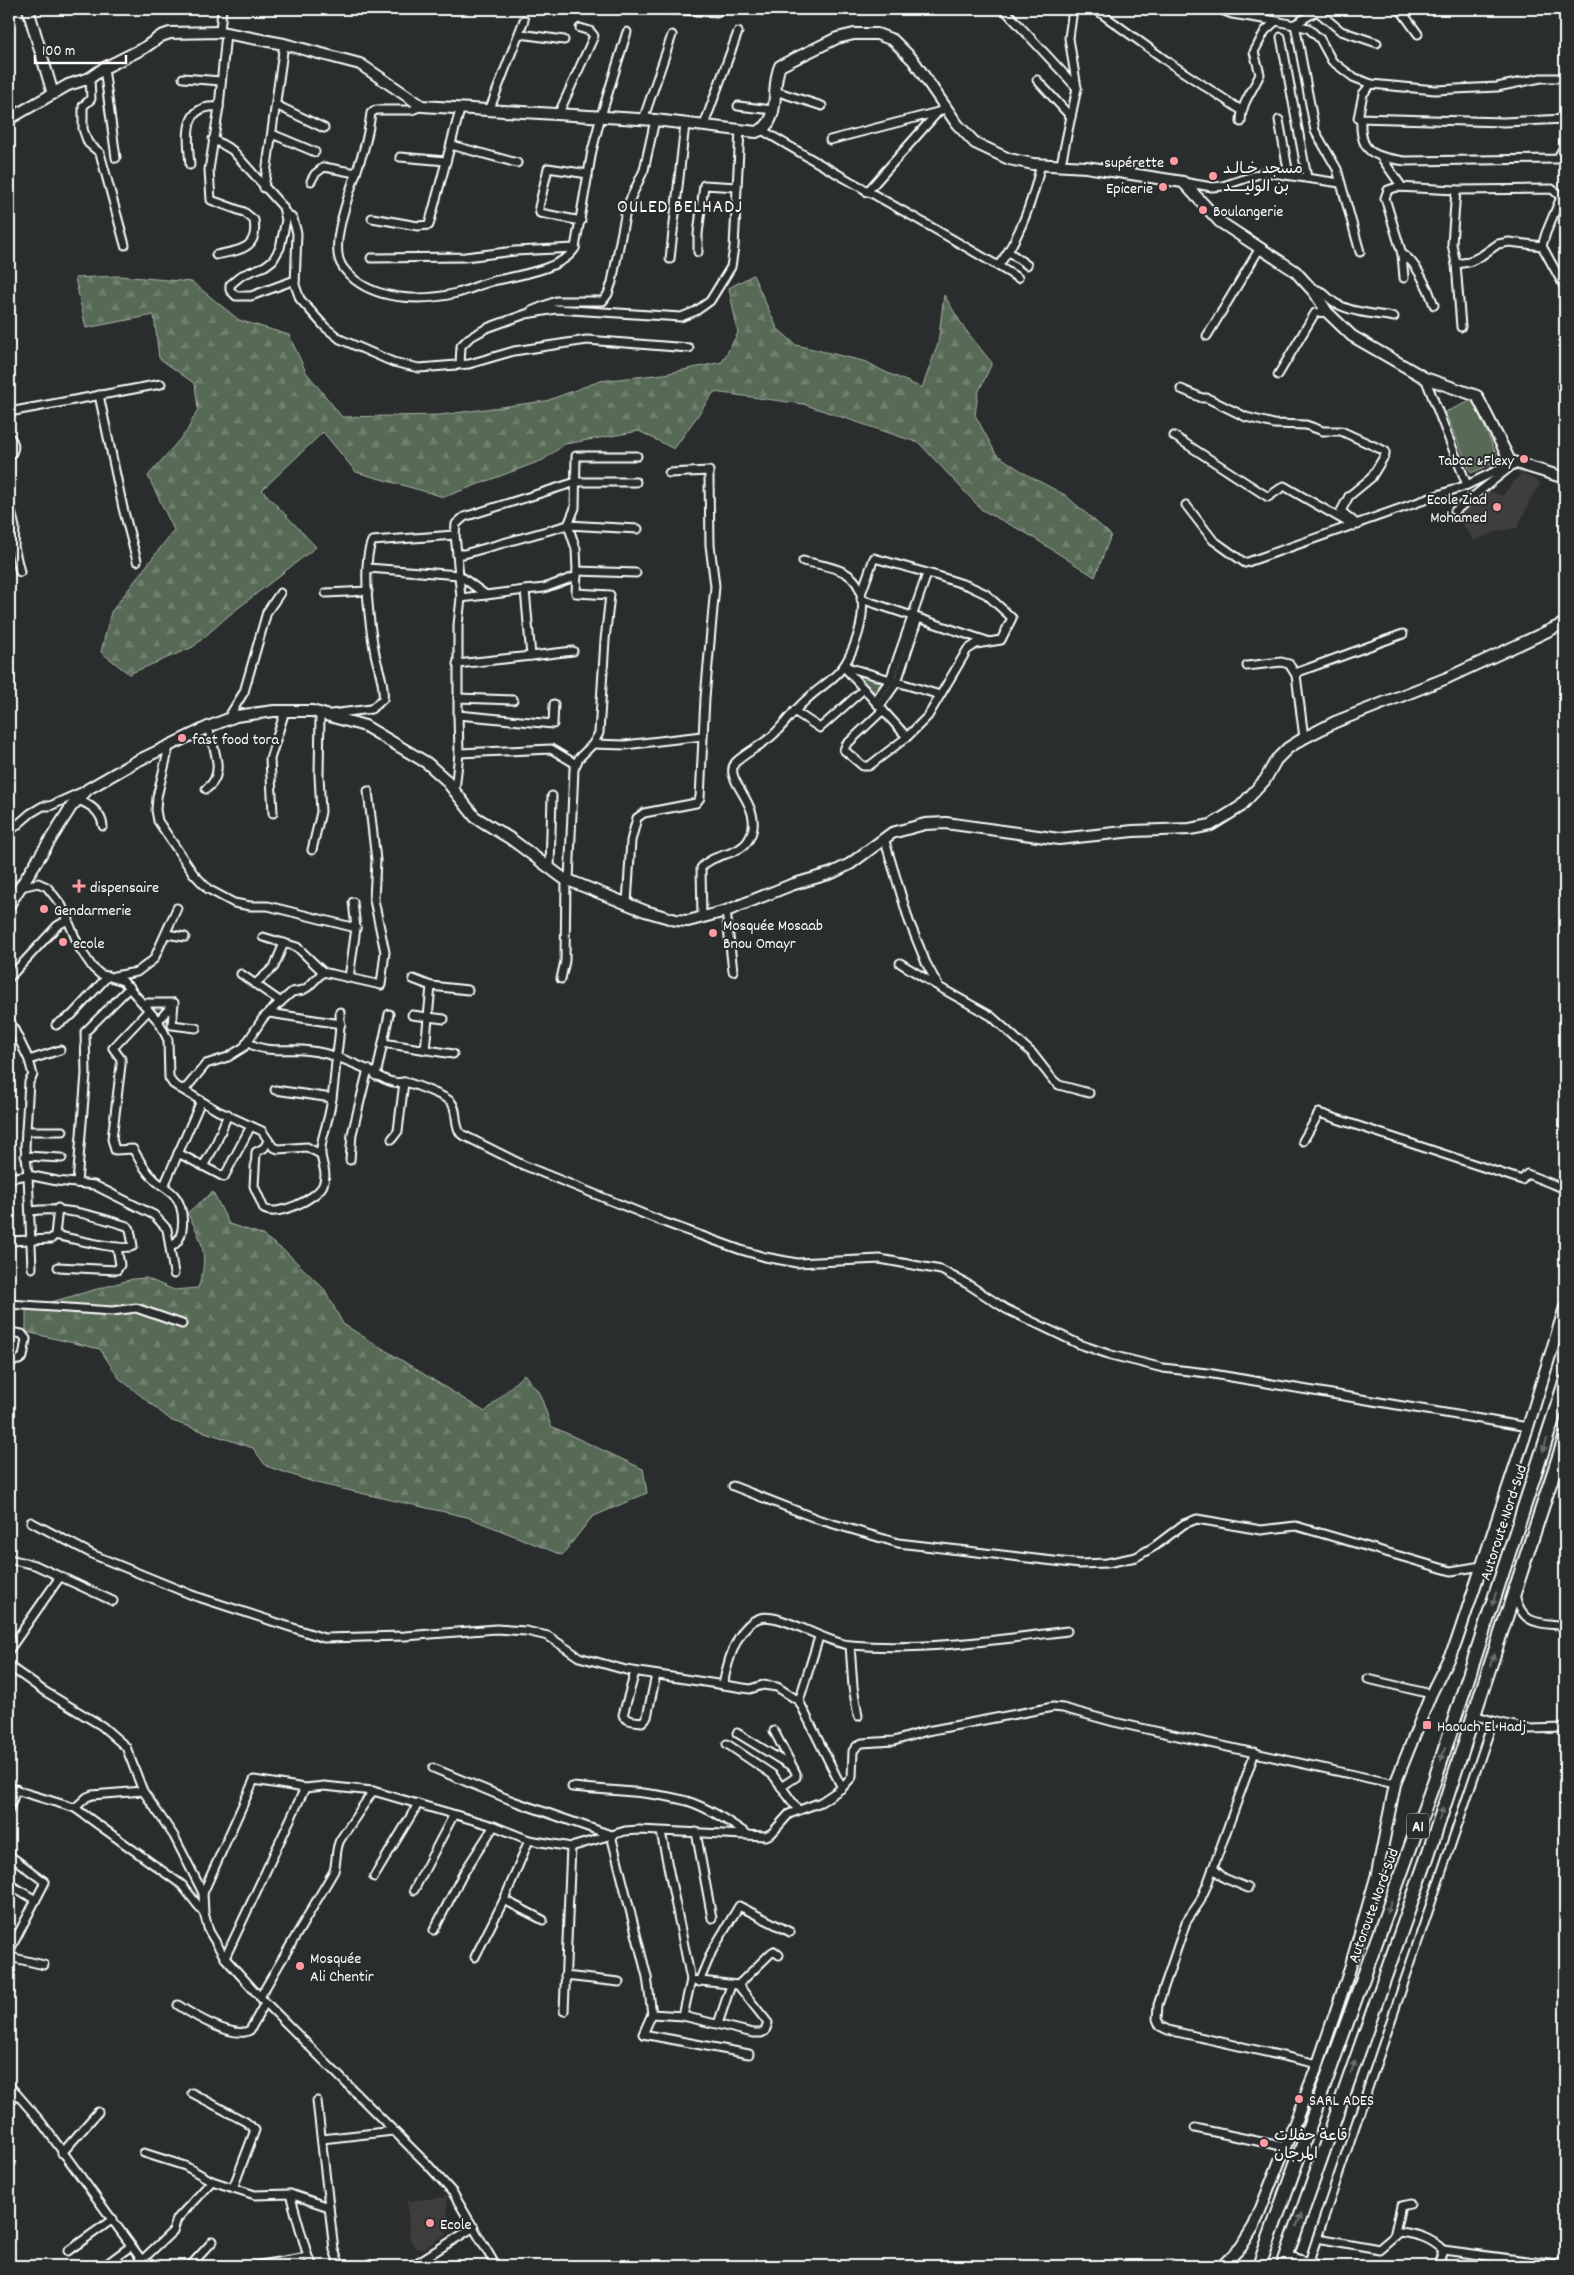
<svg xmlns="http://www.w3.org/2000/svg" width="1574" height="2275" font-family="Dekko,'Playpen Sans Arabic',sans-serif">
<style>
.built{fill:#3f3c3c}
.grass{fill:#576a54;stroke:#abb4aa}
.forest{fill:url(#forest-firs);stroke:#abb4aa}
.lines{fill:none;stroke-linecap:round;stroke-linejoin:round}
.street-casing{stroke:#fff;stroke-width:11}
.secondary-casing{stroke:#fff;stroke-width:14}
.highway-casing{stroke:#fff;stroke-width:16}
.street{stroke:#2a2d2e;stroke-width:7}
.secondary{stroke:#2a2d2e;stroke-width:10}
.highway{stroke:#2a2d2e;stroke-width:12}
.oneway{fill:#6a6c6d}
.poi-dot{fill:#ff9aa2;stroke:#2a2d2e;stroke-width:2}
.labels{text-anchor:middle;stroke-width:4;stroke-linejoin:round;paint-order:stroke}
.shield{fill:#2a2d2e;stroke:#bfc0c0;stroke-width:1}
.shield-label{font-size:15px;font-weight:bold;fill:#fff}
.poi-label{font-size:16px;fill:#fff;stroke:#2a2d2e;text-anchor:start}
.street-label{font-size:16px;fill:#fff;stroke:#2a2d2e}
.quarter-label{font-size:19px;letter-spacing:1px;fill:#fff;stroke:#2a2d2e}
</style>
<defs>
<pattern id="forest-firs" width="22" height="20" patternUnits="userSpaceOnUse" patternTransform="scale(1.25)"><rect width="22" height="20" fill="#576a54"/><path d="M5 1l3.5 6h-7zM16 11l3.5 6h-7z" fill="#70806e"/></pattern>
</defs>
<rect width="100%" height="100%" fill="#2a2d2e"/>
<filter id="ink" filterUnits="userSpaceOnUse"><feTurbulence type="fractalNoise" baseFrequency=".02" numOctaves="2"/><feDisplacementMap in="SourceGraphic" scale="10" xChannelSelector="R" yChannelSelector="G"/><feConvolveMatrix kernelMatrix="1 2 1 2 8 2 1 2 1" color-interpolation-filters="sRGB"/></filter>
<g filter="url(#ink)">
<g class="built">
<path d="M1521,473L1541,483L1528,503L1529,504L1517,528L1498,531L1474,541L1458,518L1460,510L1488,490L1502,496Z"/>
<path d="M447,2197V2216H449L451,2230L446,2231V2234L424,2248H415L410,2239L407,2201Z"/>
</g>
<path class="grass" d="M1473,400L1499,461L1471,473L1445,412Z"/>
<g class="forest">
<path d="M753,275L777,328L796,345L867,362L883,371L922,388L938,344L944,295L964,328L992,363L978,393L975,415L996,454L1029,476L1065,495L1111,535L1095,577L1026,533L982,510L919,443L803,404L714,392L674,449L639,431L565,444L543,460L444,497L356,472L323,432L262,490L316,547L228,616L193,647L129,674L101,652L111,612L174,530L148,476L187,431L198,409L195,384L159,358L154,315L86,328L75,278L119,276L192,282L239,320L289,335L306,372L342,417L440,415L546,401L600,381L664,374L722,362L738,333L729,288Z"/>
<path d="M856,674L884,682L875,695Z"/>
<path d="M213,1192L229,1224L261,1234L287,1253L325,1290L343,1324L485,1412L524,1374L540,1394L551,1426L643,1469L647,1493L592,1517L562,1555L467,1517L316,1483L266,1466L253,1448L172,1421L119,1378L100,1349L26,1332V1309L133,1279L146,1278L174,1290L198,1288C209,1258 203,1240 187,1213Z"/>
</g>
<g class="lines">
<defs>
<g id="street">
<path d="M657,9L717,12"/>
<path d="M1004,9L1077,88L1061,164"/>
<path d="M1073,9L1069,38L1077,88"/>
<path d="M1095,9L1171,64L1241,110"/>
<path d="M1219,9L1232,14L1276,21"/>
<path d="M1400,9L1418,34"/>
<path d="M1317,11L1341,31L1377,43"/>
<path d="M1295,24L1315,131L1337,169L1360,252"/>
<path d="M1295,24L1317,11L1315,9"/>
<path d="M220,32L222,9"/>
<path d="M520,34L564,40"/>
<path d="M1281,37L1307,178"/>
<path d="M104,68L116,158"/>
<path d="M90,78L91,99L83,106V129L88,143L100,153L125,245"/>
<path d="M183,78L221,81"/>
<path d="M1037,80L1071,117"/>
<path d="M775,91L822,106"/>
<path d="M276,105L324,128"/>
<path d="M422,106L412,110H376L371,113C369,130 365,148 359,164C352,187 332,236 339,259C341,267 349,275 355,280C382,301 425,301 457,293C469,290 481,284 493,281C515,276 564,269 575,248L592,151L601,116L627,32"/>
<path d="M738,106L773,110"/>
<path d="M489,111L524,20"/>
<path d="M558,115L594,36L590,31L580,28"/>
<path d="M1361,118C1359,154 1374,156 1405,161L1557,159L1564,147L1565,101"/>
<path d="M1565,119L1504,122L1358,118L1363,94L1371,84L1435,90L1497,87L1541,78H1565"/>
<path d="M643,120L672,35"/>
<path d="M1279,120L1289,175"/>
<path d="M1241,122C1241,102 1253,91 1260,74L1254,52L1265,31L1276,21L1308,28L1320,39L1332,61L1353,77L1371,84"/>
<path d="M704,125L738,32"/>
<path d="M762,130C840,177 920,219 998,266"/>
<path d="M272,134L315,152"/>
<path d="M213,139L232,150L283,207L286,220L280,248L273,260L265,266L242,275L230,285V290L236,296H251L295,280"/>
<path d="M830,140L938,112"/>
<path d="M451,145L517,163"/>
<path d="M400,157L446,161"/>
<path d="M1381,157L1402,187"/>
<path d="M190,165C188,140 181,103 219,107L226,33"/>
<path d="M311,181L315,174L324,167L356,173"/>
<path d="M1183,182L1212,187L1223,186L1265,172L1340,183"/>
<path d="M264,188L284,44"/>
<path d="M1456,190L1452,244L1456,264L1461,327"/>
<path d="M867,192L938,112L947,107"/>
<path d="M1561,197L1546,233L1542,246L1565,288"/>
<path d="M285,212L293,219L297,233L295,285L300,299L325,327L340,339L393,362L419,368L469,364L514,351L587,340L689,348"/>
<path d="M372,218L418,226L429,225L460,110"/>
<path d="M581,221L540,213L539,207L548,168L588,174"/>
<path d="M698,252V234L704,185L737,187"/>
<path d="M1009,252L1027,265"/>
<path d="M1402,254C1416,261 1429,290 1434,305"/>
<path d="M216,255C239,250 259,250 254,220L244,212L211,200L209,170L219,107"/>
<path d="M371,258L465,257L515,251L575,248"/>
<path d="M670,259L685,124"/>
<path d="M1456,264L1469,262L1481,256L1498,244L1509,242L1542,246"/>
<path d="M1018,278L998,266C1020,238 1033,199 1041,164"/>
<path d="M1404,278L1402,254L1385,198L1388,190L1397,187L1456,190L1552,189L1561,197L1565,196"/>
<path d="M1312,289C1323,288 1328,300 1337,304C1354,313 1376,314 1394,317"/>
<path d="M531,311L556,301H603L608,294L612,282L627,206L644,170L655,120"/>
<path d="M1207,336L1260,248"/>
<path d="M460,364L461,346L469,338L487,328L526,314L556,309L681,317L696,311L710,301L731,267L734,247L740,130"/>
<path d="M1278,375L1315,313L1327,312"/>
<path d="M1425,378L1467,485L1498,470L1510,461"/>
<path d="M1562,386L1565,379"/>
<path d="M1181,389L1202,398H1207L1246,417L1274,424L1306,425L1323,431H1341L1385,451V455L1371,478L1349,496L1341,511L1358,525"/>
<path d="M99,395L123,508L137,561"/>
<path d="M9,412L161,384"/>
<path d="M1174,436L1268,497L1284,486L1354,526"/>
<path d="M9,437C16,443 15,450 9,457"/>
<path d="M9,503L15,527L14,547L20,572"/>
<path d="M1186,505L1213,540L1245,563L1467,485"/>
<path d="M1455,511L1514,464"/>
<path d="M455,535L456,524L464,517L576,482H636"/>
<path d="M457,554L461,598L486,595"/>
<path d="M368,568L459,575L486,595L525,590L531,656L457,664"/>
<path d="M636,573L577,571L576,549L568,525L575,508L576,456H637"/>
<path d="M525,590L544,588L577,576"/>
<path d="M326,593L368,591"/>
<path d="M861,594L874,558L938,576L969,586L986,594L1012,618L1001,640L976,644L967,650L928,716L907,737L869,766H863L844,750L846,745L883,710"/>
<path d="M861,599L987,641"/>
<path d="M531,656L573,651"/>
<path d="M844,666L940,695"/>
<path d="M1247,666L1281,662L1289,664L1296,675"/>
<path d="M844,667L907,737"/>
<path d="M458,698V625L461,598"/>
<path d="M875,701L890,680L927,574"/>
<path d="M880,706L897,682L918,618"/>
<path d="M794,711L820,728L864,689"/>
<path d="M331,714L371,709L383,699C385,684 378,669 375,654C370,628 361,565 372,541L455,535L457,554H464L568,525L638,529"/>
<path d="M458,715V698L513,700"/>
<path d="M228,718L244,692L267,612L280,593"/>
<path d="M1304,738L1296,675L1298,672L1403,634"/>
<path d="M593,744L625,745L702,736"/>
<path d="M169,747L157,797L156,810L158,821L193,873L208,889L234,903L250,906H268L356,928"/>
<path d="M459,753L551,749L576,764"/>
<path d="M206,789C227,774 213,748 208,727"/>
<path d="M455,791L459,753L458,715L553,724L554,704"/>
<path d="M77,800C90,804 101,812 103,826"/>
<path d="M273,813L270,759L285,711"/>
<path d="M9,832L31,813L43,806H50L86,790"/>
<path d="M884,838L909,921L926,963L939,987L991,1016L1032,1053L1053,1080L1059,1085L1089,1093"/>
<path d="M312,850L321,812L319,775L320,714"/>
<path d="M550,868L552,796"/>
<path d="M569,880L574,769L579,758L593,744L599,733L605,640L610,595L576,593L577,571"/>
<path d="M21,887L38,883L47,887L62,906L80,949L93,968L100,974L123,981L159,1022L168,1040L169,1078L173,1084L218,1111L262,1131L273,1147L278,1149L307,1147L320,1154"/>
<path d="M627,903L631,841L637,818L644,813L696,803L700,798L705,698L715,586L710,545L709,478V471L669,473"/>
<path d="M726,911L733,971"/>
<path d="M702,917L701,868C713,852 739,857 749,839C767,807 722,781 735,763C741,756 763,744 772,736C784,725 793,711 806,700C817,689 834,680 843,667C858,645 876,592 847,574C837,567 815,564 803,561"/>
<path d="M166,934L185,937"/>
<path d="M263,937L297,947L323,972L381,985L385,952L374,900L376,860L368,791"/>
<path d="M900,963L936,985"/>
<path d="M241,974L281,1002"/>
<path d="M114,976L137,972L154,959L177,908"/>
<path d="M9,978L57,926L69,919"/>
<path d="M349,978L356,928L353,902"/>
<path d="M413,979L431,986L468,990"/>
<path d="M561,979L565,961L566,879"/>
<path d="M255,984L274,967L284,943"/>
<path d="M143,1003H174L158,1021"/>
<path d="M174,1003L172,1025L196,1028"/>
<path d="M147,1008L148,1011L113,1048L121,1059V1065L112,1139L115,1150L133,1149C139,1159 145,1171 153,1178C159,1185 168,1188 174,1195C185,1207 187,1238 171,1247"/>
<path d="M269,1013L341,1024"/>
<path d="M412,1015L444,1019"/>
<path d="M9,1019L29,1060L33,1075L29,1082L25,1147L28,1175L57,1181L94,1185L154,1215L167,1229L174,1274"/>
<path d="M56,1025L72,1015L108,976"/>
<path d="M247,1042C267,1055 289,1047 311,1051C329,1053 349,1061 366,1069C375,1073 382,1080 393,1082C397,1083 401,1082 405,1082C413,1084 446,1096 451,1102C459,1111 453,1124 461,1134L523,1165L666,1223L741,1250L765,1257L797,1263L880,1259L941,1270L969,1285L1006,1309L1079,1344L1111,1355L1163,1368L1207,1373L1528,1427"/>
<path d="M383,1043L453,1054"/>
<path d="M425,1050L431,986"/>
<path d="M29,1060L60,1050"/>
<path d="M376,1076L389,1014"/>
<path d="M181,1089L187,1087L206,1064L228,1057L244,1047L263,1018L277,1005L292,992L303,990L308,987L323,972"/>
<path d="M275,1090L332,1098"/>
<path d="M26,1131H63"/>
<path d="M392,1139L398,1131L404,1082"/>
<path d="M268,1141L264,1148L256,1152L254,1186L264,1209C277,1217 317,1199 323,1185C329,1171 319,1161 321,1148C322,1138 325,1131 327,1122C333,1102 334,1082 336,1062C338,1045 341,1029 340,1012"/>
<path d="M1303,1141L1319,1113L1522,1180L1527,1174L1565,1189"/>
<path d="M178,1153L224,1177L251,1126"/>
<path d="M25,1156L62,1158"/>
<path d="M350,1160L352,1134L368,1069"/>
<path d="M203,1166L215,1146L228,1114"/>
<path d="M9,1178L28,1175L32,1268"/>
<path d="M77,1183L86,1074L85,1032L130,987"/>
<path d="M164,1186L201,1101"/>
<path d="M55,1235L58,1208"/>
<path d="M9,1241L51,1239L55,1235C69,1238 123,1252 133,1246L130,1229L127,1226C95,1216 64,1206 31,1211"/>
<path d="M58,1267L117,1270L120,1265L117,1247"/>
<path d="M9,1304L112,1311L136,1308L182,1324"/>
<path d="M9,1332L22,1334L26,1339L23,1357L19,1360L9,1361"/>
<path d="M733,1486L820,1520L898,1543L1080,1564L1107,1563L1136,1557L1155,1546L1184,1524L1197,1519L1261,1530L1296,1526L1451,1571L1482,1566"/>
<path d="M31,1522L94,1555L192,1595L324,1638L405,1636L496,1629L526,1631L548,1636L579,1657L626,1670L750,1689L763,1685L777,1687L799,1701L842,1788"/>
<path d="M9,1559L35,1565L113,1601"/>
<path d="M1515,1595C1523,1626 1537,1622 1565,1626"/>
<path d="M850,1645L853,1687L858,1716"/>
<path d="M9,1650L60,1577"/>
<path d="M9,1666L44,1691L102,1726L126,1747L143,1791"/>
<path d="M635,1672L623,1715C626,1722 636,1721 642,1722L647,1717L656,1675"/>
<path d="M1368,1679L1431,1694"/>
<path d="M723,1685C727,1664 737,1625 760,1618C780,1612 825,1643 850,1645C922,1651 996,1640 1067,1631"/>
<path d="M799,1701L819,1637"/>
<path d="M1474,1715L1493,1721"/>
<path d="M774,1731L796,1773V1777L781,1787"/>
<path d="M737,1733L791,1766"/>
<path d="M727,1744L773,1775L798,1810"/>
<path d="M1255,1752L1207,1885L1199,1903L1186,1922L1158,2005L1157,2019L1160,2026L1168,2030L1318,2064"/>
<path d="M433,1768L513,1801L611,1835L647,1977L652,2014L683,2016L691,1980"/>
<path d="M572,1787C610,1791 650,1791 687,1801C709,1808 728,1821 747,1834"/>
<path d="M9,1788L75,1808L182,1885L204,1913L209,1931L225,1958L260,1997L429,2166L453,2193L496,2266"/>
<path d="M75,1808L87,1797L92,1795L143,1791L174,1836L203,1893"/>
<path d="M9,1810L16,1789"/>
<path d="M661,1832L691,1980L738,1985L771,1953L774,1951L779,1955"/>
<path d="M696,1832L712,1918"/>
<path d="M9,1855L45,1882L11,1948L10,1957L44,1965"/>
<path d="M1213,1868L1224,1878L1248,1888"/>
<path d="M374,1877L418,1804"/>
<path d="M9,1884L34,1899"/>
<path d="M414,1890L453,1816"/>
<path d="M504,1900L543,1920"/>
<path d="M204,1913L203,1893L254,1780L305,1788L324,1786L373,1791L494,1826L529,1840L571,1847L625,1831L639,1830L766,1836L772,1833L789,1814L821,1802L842,1788L852,1777L853,1751L857,1746L862,1743L894,1741L927,1731L1053,1707L1063,1708L1114,1722L1395,1784"/>
<path d="M434,1930L463,1874L494,1826"/>
<path d="M475,1957L504,1900L529,1840"/>
<path d="M225,1958L305,1788"/>
<path d="M565,1976L619,1982"/>
<path d="M699,1982L712,1951L739,1906L790,1932"/>
<path d="M260,1997L334,1871C337,1861 335,1850 340,1840L373,1791"/>
<path d="M178,2005C193,2015 234,2040 250,2030L265,2003"/>
<path d="M564,2011L571,1847"/>
<path d="M652,2014L643,2034L749,2054"/>
<path d="M683,2016L753,2033H761L765,2031L768,2023L738,1985"/>
<path d="M718,2024L731,1985"/>
<path d="M9,2085L41,2122L146,2266"/>
<path d="M192,2093L246,2122L255,2130L233,2188"/>
<path d="M317,2101L334,2250L340,2266"/>
<path d="M1195,2128L1286,2147"/>
<path d="M322,2139L393,2131"/>
<path d="M62,2153L98,2112"/>
<path d="M144,2153L185,2166L212,2181L255,2195L290,2194L329,2207"/>
<path d="M290,2194L308,2257L313,2266"/>
<path d="M1394,2236L1401,2206L1410,2204"/>
<path d="M1443,2250L1565,2266"/>
<path d="M68,2251L113,2219"/>
<path d="M1287,2255L1309,2262L1317,2238"/>
<path d="M142,2260L173,2231L177,2219L212,2181"/>
<path d="M104,2266L131,2246"/>
<path d="M190,2266L213,2241"/>
<path d="M254,2266L308,2257"/>
<path d="M412,2266L474,2227"/>
<path d="M1308,2266L1309,2262L1322,2266"/>
<path d="M1438,2266L1443,2250C1430,2237 1416,2234 1399,2232L1379,2249L1317,2238L1493,1721L1528,1729L1565,1728"/>
</g>
<g id="secondary">
<path d="M28,9L53,94"/>
<path d="M9,119L68,85L90,78L104,68L144,48L161,36L170,33L220,32L284,44L360,64L422,106L655,120L756,132C783,123 770,87 780,66L837,38L854,34H877L893,40L913,60L957,124L975,143L1009,159L1033,164L1086,167L1183,182L1220,222L1295,271L1315,293L1327,312L1352,336L1425,378L1477,396L1510,461L1565,478"/>
<path d="M9,905L71,807L88,789L135,762L208,727L236,716L274,711H312L365,726L427,763L445,779L475,817L511,839L563,878L645,911L676,920L688,921L726,911L791,885L832,873L850,864L892,833L925,824L946,823L1059,839L1133,831L1190,829L1211,825L1240,807L1265,780L1276,760L1288,748L1304,738L1335,722L1447,678L1565,623"/>
<path d="M1222,2266L1241,2247L1254,2226L1318,2064L1348,1975L1377,1874L1395,1784L1431,1694L1456,1643L1528,1427L1565,1307"/>
</g>
<g id="highway">
<path d="M1259,2266L1434,1782L1565,1382"/>
<path d="M1283,2266L1427,1858L1565,1438"/>
</g>
</defs>
<use href="#street" class="street-casing"/>
<use href="#secondary" class="secondary-casing"/>
<use href="#highway" class="highway-casing"/>
<use href="#street" class="street"/>
<use href="#secondary" class="secondary"/>
<use href="#highway" class="highway"/>
</g>
<defs><path id="oneway-solid" d="M-6-.8H1V-3.2L6.5 0L1 3.2V.8H-6Z" transform="scale(1.25)"/></defs>
<g class="oneway">
<use href="#oneway-solid" transform="translate(1545 1445) rotate(108)"/>
<use href="#oneway-solid" transform="translate(1494 1599) rotate(108)"/>
<use href="#oneway-solid" transform="translate(1492 1660) rotate(-72)"/>
<use href="#oneway-solid" transform="translate(1443 1754) rotate(108)"/>
<use href="#oneway-solid" transform="translate(1441 1814) rotate(-72)"/>
<use href="#oneway-solid" transform="translate(1389 1907) rotate(110)"/>
<use href="#oneway-solid" transform="translate(1353 2067) rotate(-71)"/>
<use href="#oneway-solid" transform="translate(1299 2220) rotate(-70)"/>
</g>
</g>
<g class="poi-dot">
<circle cx="1174" cy="161" r="5"/>
<circle cx="1213" cy="176" r="5"/>
<circle cx="1163" cy="187" r="5"/>
<circle cx="1203" cy="210" r="5"/>
<circle cx="1524" cy="459" r="5"/>
<circle cx="1497" cy="507" r="5"/>
<circle cx="182" cy="738" r="5"/>
<path d="M76.5 878.5h5v5h5v5h-5v5h-5v-5h-5v-5h5z"/>
<circle cx="44" cy="909" r="5"/>
<circle cx="713" cy="933" r="5"/>
<circle cx="63" cy="942" r="5"/>
<rect x="1422" y="1720" width="10" height="10" rx="2.5"/>
<circle cx="300" cy="1966" r="5"/>
<circle cx="1299" cy="2099" r="5"/>
<circle cx="1264" cy="2143" r="5"/>
<circle cx="430" cy="2223" r="5"/>
</g>
<g class="labels">
<rect class="shield" x="1407" y="1813.5" width="22" height="25" rx="4"/>
<g class="shield-label">
<text x="1418" y="1831">A1</text>
</g>
<g class="poi-label">
<text x="1164" y="167" text-anchor="end">supérette</text>
<text x="1223" y="173">مسجد خـالـد<tspan x="1223" dy="18">بن الوليــــد</tspan></text>
<text x="1153" y="193" text-anchor="end">Epicerie</text>
<text x="1213" y="216">Boulangerie</text>
<text x="1514" y="465" text-anchor="end">Tabac &amp;Flexy</text>
<text x="1487" y="504" text-anchor="end">Ecole Ziad<tspan x="1487" dy="18">Mohamed</tspan></text>
<text x="192" y="744">fast food tora</text>
<text x="90" y="892">dispensaire</text>
<text x="54" y="915">Gendarmerie</text>
<text x="723" y="930">Mosquée Mosaab<tspan x="723" dy="18">Bnou Omayr</tspan></text>
<text x="73" y="948">ecole</text>
<text x="1437" y="1731">Haouch El Hadj</text>
<text x="310" y="1963">Mosquée<tspan x="310" dy="18">Ali Chentir</tspan></text>
<text x="1309" y="2105">SARL ADES</text>
<text x="1274" y="2140">قاعة حفلات<tspan x="1274" dy="18">المرجان</tspan></text>
<text x="440" y="2229">Ecole</text>
</g>
<g class="street-label">
<text transform="translate(1502 1522) rotate(-72)" y="6">Autoroute Nord-Sud</text>
<text transform="translate(1372 1905) rotate(-70)" y="6">Autoroute Nord-Sud</text>
</g>
<g class="quarter-label">
<text x="680" y="212">OULED BELHADJ</text>
</g>
</g>
<rect width="1574" height="2275" fill="none" stroke="#2a2d2e" stroke-width="30"/>
<rect x="15" y="15" width="1544" height="2245" fill="none" stroke="#fff" stroke-width="2" filter="url(#ink)"/>
<path d="M35 55v8h91v-8" fill="none" stroke="#ffffff" stroke-width="2.5"/>
<text x="42" y="55" font-size="15" fill="#ffffff" stroke="#2a2d2e" stroke-width="4" paint-order="stroke">100 m</text>
</svg>
